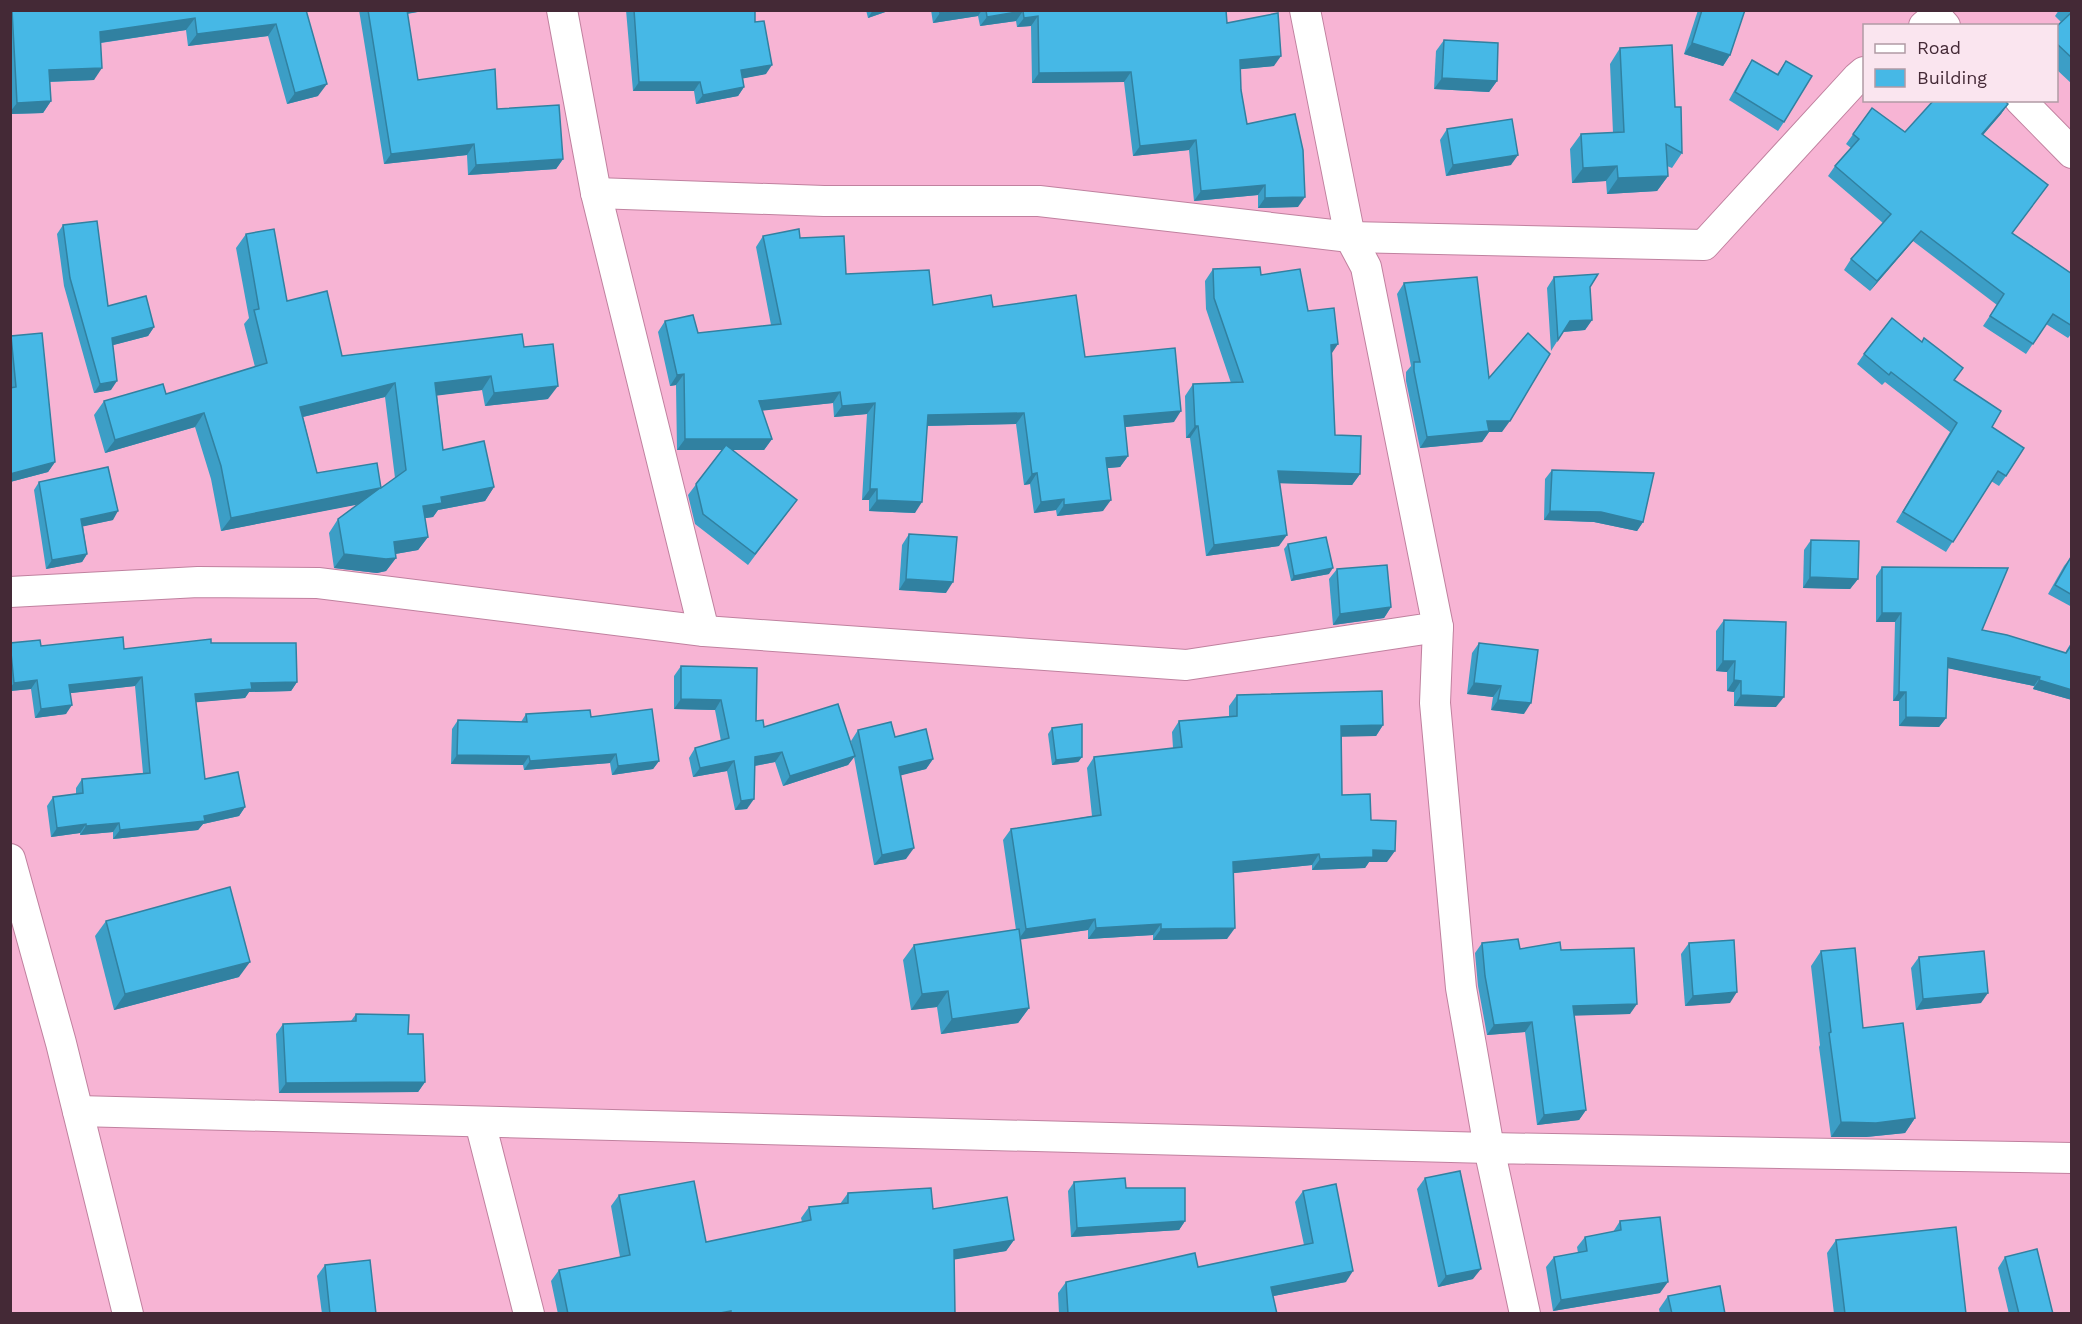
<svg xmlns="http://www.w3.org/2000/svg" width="2082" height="1324" font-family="'Work Sans',sans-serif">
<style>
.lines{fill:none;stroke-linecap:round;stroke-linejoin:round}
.street-casing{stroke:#c0819f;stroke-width:32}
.street{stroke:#fff;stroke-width:30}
.wall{fill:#3c9ec6;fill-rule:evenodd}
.shaded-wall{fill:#3181a1}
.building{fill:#46b8e6;stroke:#3181a1;stroke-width:1.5;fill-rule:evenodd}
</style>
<rect width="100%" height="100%" fill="#f7b4d4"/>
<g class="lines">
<defs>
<g id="street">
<path d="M562,10L596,193L704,631"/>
<path d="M1924,26L1936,16L1945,26"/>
<path d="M2020,100L2072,153"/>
<path d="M596,193L824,201H1039L1350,237L1704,245L1857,78L1864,72"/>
<path d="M10,592L198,582L318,583L704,631L1186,665L1438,627L1366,267L1350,237L1305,10"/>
<path d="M10,859L61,1043L128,1314"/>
<path d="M78,1111L1489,1148L1461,988L1435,703L1438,627"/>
<path d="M480,1122L529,1314"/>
<path d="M1525,1314L1489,1148L2072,1158"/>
</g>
</defs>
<use href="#street" class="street-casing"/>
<use href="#street" class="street"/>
</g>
<g class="wall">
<path d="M10,10H306L318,96L287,104L268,36L188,46L186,30L101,43L94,80L50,82L51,101L43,113L10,114Z"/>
<path d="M359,10H429L407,14L418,80L497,109L563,159L556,169L468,175L467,155L384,164Z"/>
<path d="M626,10H755V22L766,74L743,78L744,87L738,96L696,104L694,91H633Z"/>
<path d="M866,10H891L868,18Z"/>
<path d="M931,10H1226L1227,23L1274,66L1240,69L1241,90L1247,124L1298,207L1258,208V195L1194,201L1189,150L1133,156L1124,82L1032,83L1031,26L1017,27L1016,21L980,26L978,16L933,23Z"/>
<path d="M1698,10H1745L1730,55L1723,66L1684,54Z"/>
<path d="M2059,10H2072V84L2056,69V27L2061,22L2055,16Z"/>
<path d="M1444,40L1497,81L1489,92L1434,89L1436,51Z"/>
<path d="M1620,48L1675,107L1682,153L1672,168L1667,166L1668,176L1657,191L1607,194L1606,181L1572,183L1570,149L1581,134L1613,133L1610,64Z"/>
<path d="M1752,60L1777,74L1786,61L1784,122L1778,131L1729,100L1746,69Z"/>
<path d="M2008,104L2001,114L1983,135L2048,185L2012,233L2072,274V333L2068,338L2046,324L2026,354L1983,326L1997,305L1913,241L1870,291L1844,270L1851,259L1883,223L1828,176L1835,166L1851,148L1846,144L1872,108L1905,132Z"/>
<path d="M1447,129L1511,165L1446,176L1440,140Z"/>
<path d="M63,225L108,306L154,327L148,336L113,345L111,390L94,393L64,286L57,234Z"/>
<path d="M246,234L287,301L342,356L524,347L548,399L485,406L482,390L437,395L443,450L494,487L485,501L438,510L433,517L425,518L428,537L418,550L395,554L396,558L386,571L377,573L334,568L329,533L338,519L358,504L221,531L211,479L195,427L105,453L94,415L104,401L166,394L255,367L244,324L249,318L236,248ZM385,397L395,478L381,488L317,473L303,417Z"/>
<path d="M763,236L800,238L846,274L933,305L993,307L1085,357L1174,422L1125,427L1128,456L1120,467L1107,468L1103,511L1057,516L1056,510L1034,513L1030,484L1024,485L1016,424L927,426L915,513L869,511V500H862L867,414L834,417L833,403L762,410L772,439L764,450H731L797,500L748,565L695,524L688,495L722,450H677L676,385L670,386L658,332L665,321L698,333L771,325L756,247Z"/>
<path d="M1213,269L1261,275L1308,311L1332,353L1335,435L1360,474L1352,485L1280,483L1279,546L1206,556L1190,438H1186L1185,396L1193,384L1231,383L1206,309L1205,281Z"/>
<path d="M1554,277L1590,287L1592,320L1585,330L1563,332L1551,351L1547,288Z"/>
<path d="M1404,283L1489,378L1502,432H1489L1482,442L1420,448L1406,381V372L1411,366L1397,294Z"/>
<path d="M11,336L55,462L48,472L10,482Z"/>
<path d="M1864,354L1955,381L1992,427L2006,476L1999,486L1991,481L1946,552L1896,522L1950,432L1885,382L1882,385L1857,364Z"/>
<path d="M1552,470L1643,522L1637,531L1594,522L1544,520L1545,479Z"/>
<path d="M39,482L113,520L83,526L87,554L82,562L46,569L34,490Z"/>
<path d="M909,534L946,593L899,590L902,545Z"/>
<path d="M1811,540L1858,579L1850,589L1803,588L1804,550Z"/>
<path d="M1288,544L1329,574L1291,581L1284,549Z"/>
<path d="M2071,557L2072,558V607L2048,594L2064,566Z"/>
<path d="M1882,567L1982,630L2065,653L2072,641V700L2033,689L2034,686L1948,668L1946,718L1939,727L1899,726V701H1893L1895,622H1876V576Z"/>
<path d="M1337,569L1391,607L1384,618L1333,625L1329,579Z"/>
<path d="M1724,620L1776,707L1734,706V692L1727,691V672L1716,671V631Z"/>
<path d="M10,643L41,646L124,649L211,643L297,682L291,691L249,692L245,698L196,702L205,779L245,807L239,816L203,824L198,830L113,839V832L80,835V833L51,837L47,806L53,797L76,794V788L82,779L143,773L135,686L70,693L66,714L35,718L31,689L10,691Z"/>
<path d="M1479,643L1524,714L1491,710L1493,697L1467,694L1472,653Z"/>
<path d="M681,666L764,727L852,747L851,741L858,730L895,737L933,759L926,769L900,775L906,859L874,865L854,757L848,765L783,786L775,762L755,766L747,809L735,810L727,771L693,777L689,758L695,748L721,741L715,710L674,709V676Z"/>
<path d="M1237,695L1383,725L1376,736H1342V795L1371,820L1387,862H1369L1365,868L1312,870V865L1233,873L1227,939L1153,940V935L1088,939V930L1020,939L1029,1008L1018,1023L941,1034L937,1007L911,1010L903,960L914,945L1016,930L1003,840L1011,829L1092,816L1087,768L1094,757L1173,748L1172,732L1179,721L1229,717V706Z"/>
<path d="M526,714L591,717L659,761L653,769L612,775L610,763L524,770L523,765L451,764L452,729L458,720L521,722Z"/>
<path d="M1052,728L1082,757L1078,762L1052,765L1048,734Z"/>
<path d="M106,921L239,977L114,1010L95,936Z"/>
<path d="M1482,943L1520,949L1561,950L1630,1014L1574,1015L1586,1110L1579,1120L1537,1125L1525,1032L1487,1035L1478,986L1475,953Z"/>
<path d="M1689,943L1730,1003L1685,1006L1681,954Z"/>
<path d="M1821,951L1863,1028L1915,1118L1905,1133L1866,1137H1831L1819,1047L1820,1045L1811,966Z"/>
<path d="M1919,957L1981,1003L1916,1010L1911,968Z"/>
<path d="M356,1014L408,1034L425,1082L418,1092L279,1093L276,1034L283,1024L351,1021Z"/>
<path d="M1425,1178L1473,1279L1438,1287L1417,1189Z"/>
<path d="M1074,1182L1126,1188L1185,1221L1179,1230L1071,1237L1068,1191Z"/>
<path d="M1303,1191L1346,1282L1273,1296L1277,1314H1059L1058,1293L1066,1282L1198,1267L1304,1245L1295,1202Z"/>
<path d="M848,1193L933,1209L1014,1240L1006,1251L954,1259L955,1314H558L551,1281L559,1270L620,1257L611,1206L619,1195L706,1242L802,1222L801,1218L809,1207L840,1204Z"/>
<path d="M1620,1221L1660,1293L1553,1311L1546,1267L1554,1257L1578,1253L1577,1247L1585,1237L1613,1232Z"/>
<path d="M1836,1240L1966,1314H1834L1827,1253Z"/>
<path d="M2005,1257L2053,1314H2009L1998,1268Z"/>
<path d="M325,1265L376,1314H322L317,1276Z"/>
<path d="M1668,1296L1725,1314H1660L1659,1309Z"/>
</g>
<g class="shaded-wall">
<path d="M402,10H429L399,15Z"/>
<path d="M873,10H891L868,18Z"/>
<path d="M958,10H982L978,16L933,23L940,13Z"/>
<path d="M1023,11L1016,21L980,26L987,17Z"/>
<path d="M1038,16L1031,26L1017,27L1024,18Z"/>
<path d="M195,18L186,30L92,44L100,32Z"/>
<path d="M276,24L268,36L188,46L197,34Z"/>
<path d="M1692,43L1730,55L1723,66L1684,54Z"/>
<path d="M1281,56L1274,66L1233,70L1240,60Z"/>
<path d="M772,65L766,74L735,80L741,70Z"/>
<path d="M102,68L94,80L41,82L49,70Z"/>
<path d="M1131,72L1124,82L1032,83L1039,73Z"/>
<path d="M1442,78L1497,81L1489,92L1434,89Z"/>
<path d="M639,82H700L694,91H633Z"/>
<path d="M327,84L318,96L287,104L295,93Z"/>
<path d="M744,87L738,96L696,104L703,95Z"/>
<path d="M51,101L43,113L10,114V112L17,103Z"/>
<path d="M2008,104L2001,114L1975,144L1982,134Z"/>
<path d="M1196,140L1189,150L1133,156L1140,146Z"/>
<path d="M474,144L467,155L384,164L391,154Z"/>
<path d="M1518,155L1511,165L1446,176L1453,165Z"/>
<path d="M563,159L556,169L468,175L476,165Z"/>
<path d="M1617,166L1606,181L1572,183L1583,168Z"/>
<path d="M1668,176L1657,191L1607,194L1618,178Z"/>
<path d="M1265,185L1258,195L1194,201L1201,191Z"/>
<path d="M1305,197L1298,207L1258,208L1265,198Z"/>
<path d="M1921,231L1913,241L1870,291L1877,281Z"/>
<path d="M1592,320L1585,330L1562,332L1570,321Z"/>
<path d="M154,327L148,336L106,347L112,338Z"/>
<path d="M1338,344L1330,356L1331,345Z"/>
<path d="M684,374L676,385L670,386L677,375Z"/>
<path d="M491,376L482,390L426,397L435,383Z"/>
<path d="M117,381L111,390L94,393L100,384Z"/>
<path d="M395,383L385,397L290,420L300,407Z"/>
<path d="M558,386L548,399L485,406L494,393Z"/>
<path d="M840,392L833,403L751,412L759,401Z"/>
<path d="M875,403L867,414L834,417L842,406Z"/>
<path d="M1181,411L1174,422L1116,428L1124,416Z"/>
<path d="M204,413L195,427L105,453L115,440Z"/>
<path d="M1024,413L1016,424L920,426L928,415Z"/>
<path d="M1487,421H1510L1502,432H1489L1482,442L1420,448L1427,437Z"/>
<path d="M1195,426H1198L1190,438H1186Z"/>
<path d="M685,439H772L764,450H677Z"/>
<path d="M1128,456L1120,467L1098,469L1106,458Z"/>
<path d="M55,462L48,472L10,482V474Z"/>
<path d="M1278,471L1360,474L1352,485L1270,483Z"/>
<path d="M1037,473L1030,484L1024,485L1032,474Z"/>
<path d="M494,487L485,501L438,510L433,517L413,520L423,506L441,497Z"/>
<path d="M380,488L371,502L221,531L231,518Z"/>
<path d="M870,489H877L869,500H862Z"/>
<path d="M1064,499L1056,510L1034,513L1041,502Z"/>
<path d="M877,500L922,502L915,513L869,511Z"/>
<path d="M1111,500L1103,511L1057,516L1064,505Z"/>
<path d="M118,511L113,520L76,528L81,519Z"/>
<path d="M1550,511L1601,512L1643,522L1637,531L1594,522L1544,520Z"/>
<path d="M1287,535L1279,546L1206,556L1214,545Z"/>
<path d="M428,537L418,550L384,556L394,542Z"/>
<path d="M87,554L82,562L46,569L52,560Z"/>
<path d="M344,554L396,558L386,571L377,573L334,568Z"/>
<path d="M1333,568L1329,574L1291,581L1294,576Z"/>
<path d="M1810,577L1858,579L1850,589L1803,588Z"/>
<path d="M906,579L953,582L946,593L899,590Z"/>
<path d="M1391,607L1384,618L1333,625L1340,614Z"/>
<path d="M1882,613H1901L1895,622H1876Z"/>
<path d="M1948,658L2040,677L2034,686L1942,667Z"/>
<path d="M1723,661H1735L1727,672L1716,671Z"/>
<path d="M142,677L135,686L63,694L69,685Z"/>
<path d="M37,680L31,689L10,691V688L14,683Z"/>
<path d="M1734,680L1741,681L1734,692L1727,691Z"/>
<path d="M2039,680L2072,690V700L2033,689Z"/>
<path d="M297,682L291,691L249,692L245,698L189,703L195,694L251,683Z"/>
<path d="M1474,683L1501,686L1493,697L1467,694Z"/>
<path d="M1899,692H1906L1899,701H1893Z"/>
<path d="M1741,695L1784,697L1776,707L1734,706Z"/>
<path d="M681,699L721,700L715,710L674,709Z"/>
<path d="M1498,700L1531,703L1524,714L1491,710Z"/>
<path d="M72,705L66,714L35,718L41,709Z"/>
<path d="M1906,717L1946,718L1939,727L1899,726Z"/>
<path d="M1383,725L1376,736L1334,737L1341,726Z"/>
<path d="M782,752L775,762L748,767L755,757Z"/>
<path d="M616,754L610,763L524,770L530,761Z"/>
<path d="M457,755L529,756L523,765L451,764Z"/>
<path d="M855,756L848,765L783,786L790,776Z"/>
<path d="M1082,757L1078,762L1052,765L1056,760Z"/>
<path d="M933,759L926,769L891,778L899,767Z"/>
<path d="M659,761L653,769L612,775L618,766Z"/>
<path d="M734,761L727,771L693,777L700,768Z"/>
<path d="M754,799L747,809L735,810L741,801Z"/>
<path d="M245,807L239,816L203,824L198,830L113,839L120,830L204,816Z"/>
<path d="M119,823L113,832L80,835L86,826Z"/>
<path d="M86,824L80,833L51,837L57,828Z"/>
<path d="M914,848L906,859L874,865L882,855Z"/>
<path d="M1373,850L1395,851L1387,862H1369L1365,868L1312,870L1320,859Z"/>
<path d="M1319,854L1312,865L1225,874L1233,862Z"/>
<path d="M1095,919L1088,930L1018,940L1026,929Z"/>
<path d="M1161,924L1153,935L1088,939L1096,928Z"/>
<path d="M1235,928L1227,939L1153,940L1161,929Z"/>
<path d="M250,962L239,977L114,1010L125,994Z"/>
<path d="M948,991L937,1007L911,1010L922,994Z"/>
<path d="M1737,992L1730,1003L1685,1006L1693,996Z"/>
<path d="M1988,993L1981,1003L1916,1010L1923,999Z"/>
<path d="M1637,1004L1630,1014L1566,1016L1573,1006Z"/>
<path d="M1029,1008L1018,1023L941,1034L952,1019Z"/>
<path d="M1532,1022L1525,1032L1487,1035L1494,1025Z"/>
<path d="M425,1082L418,1092L279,1093L286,1083Z"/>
<path d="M1586,1110L1579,1120L1537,1125L1544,1115Z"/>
<path d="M1915,1118L1905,1133L1866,1137H1831L1841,1122Z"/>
<path d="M1185,1221L1179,1230L1071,1237L1077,1228Z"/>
<path d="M1014,1240L1006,1251L946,1261L954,1250Z"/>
<path d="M1481,1269L1473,1279L1438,1287L1446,1276Z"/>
<path d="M1353,1271L1346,1282L1263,1298L1271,1287Z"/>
<path d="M1668,1282L1660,1293L1553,1311L1561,1300Z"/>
</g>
<g class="building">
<path d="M12,10H306L327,84L295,93L276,24L197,34L195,18L100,32L102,68L49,70L51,101L17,103Z"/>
<path d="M368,10H407L418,80L495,69L497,109L559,105L563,159L476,165L474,144L391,154Z"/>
<path d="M634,10H755V22L764,21L772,65L741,70L744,87L703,95L700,82H639Z"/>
<path d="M939,10H958L940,13Z"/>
<path d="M986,10H1226L1227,23L1278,13L1281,56L1240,60L1241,90L1247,124L1295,114L1303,150L1305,197L1265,198V185L1201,191L1196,140L1140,146L1131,72L1039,73L1038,16L1024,18L1023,11L987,17Z"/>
<path d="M1702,10H1745L1730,55L1692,43Z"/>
<path d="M2072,12V58L2056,43V27Z"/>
<path d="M1444,40L1498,43L1497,81L1442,78Z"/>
<path d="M1672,45L1675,107H1681L1682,153L1666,144L1668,176L1618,178L1617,166L1583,168L1581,134L1624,132L1620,48Z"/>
<path d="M1752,60L1778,75L1786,61L1812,76L1784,122L1735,92Z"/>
<path d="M1934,100H2004L2008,104L1982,134L2048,185L2012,233L2072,274V326L2053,314L2033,344L1990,316L2004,294L1921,231L1877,281L1851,259L1891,214L1835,166L1859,139L1853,134L1872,108L1905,132Z"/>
<path d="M1512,119L1518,155L1453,165L1447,129Z"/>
<path d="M97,221L108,306L146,296L154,327L112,338L117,381L100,384L70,278L63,225Z"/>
<path d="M274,229L287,301L327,291L342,356L522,334L524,347L553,344L558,386L494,393L491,376L435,383L443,450L484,441L494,487L441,497L442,503L423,506L428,537L394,542L396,558L386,559L344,554L338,519L380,488L231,518L221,466L204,413L115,440L104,401L163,384L166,394L267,363L254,310L259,309L246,234ZM395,383L406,470L381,488L377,463L317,473L300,407Z"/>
<path d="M799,229L800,238L844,236L846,274L929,270L933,305L991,295L993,307L1076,295L1085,357L1175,348L1181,411L1124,416L1128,456L1106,458L1111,500L1064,505V499L1041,502L1037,473L1032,474L1024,413L928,415L922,502L877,500V489H870L875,403L842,406L840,392L759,401L772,439H685L684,374L677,375L665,321L693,315L698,333L781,324L763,236Z"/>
<path d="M1260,267L1261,275L1300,269L1308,311L1334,308L1338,344L1331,345L1335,435L1361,436L1360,474L1278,471L1287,535L1214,545L1198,426H1195L1193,384L1243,382L1214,298L1213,269Z"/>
<path d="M1598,274L1590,287L1592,320L1570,321L1558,340L1554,277Z"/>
<path d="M1477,277L1489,378L1528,333L1550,354L1510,421H1487L1489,431L1427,437L1414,371V362H1420L1404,283Z"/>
<path d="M1892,318L1922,342L1924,338L1963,368L1954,380L2001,411L1992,427L2024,448L2006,476L1998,471L1953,542L1903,512L1957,423L1891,372L1889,375L1864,354Z"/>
<path d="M42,333L55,462L10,474V388L16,387L11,336Z"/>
<path d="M726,445L797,500L755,554L703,514L696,484Z"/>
<path d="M108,467L118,511L81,519L87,554L52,560L39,482Z"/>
<path d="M1552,470L1654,473L1643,522L1601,512L1550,511Z"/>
<path d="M909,534L957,537L953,582L906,579Z"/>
<path d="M1326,537L1333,568L1294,576L1288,544Z"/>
<path d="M1811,540L1859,541L1858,579L1810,577Z"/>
<path d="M2071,557L2072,558V595L2055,585Z"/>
<path d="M1387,565L1391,607L1340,614L1337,569Z"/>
<path d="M1882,567L2008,568L1982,630L2007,635L2066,653L2072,644V690L2039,680L2040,677L1948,658L1946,718L1906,717V692H1899L1901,613H1882Z"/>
<path d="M1724,620L1786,622L1784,697L1741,695V681L1734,680L1735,661H1723Z"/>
<path d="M123,637L124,649L211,639V643H296L297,682L251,683L252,689L195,694L205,779L238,772L245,807L204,816L205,821L120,830L119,823L86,826V824L57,828L53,797L83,793L82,779L150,773L142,677L69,685L72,705L41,709L37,680L14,683L10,643L40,640L41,646Z"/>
<path d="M1479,643L1538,650L1531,703L1498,700L1501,686L1474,683Z"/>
<path d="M681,666L757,668L756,721L763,720L764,727L838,704L855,756L790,776L782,752L755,757L754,799L741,801L734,761L700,768L695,748L729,738L721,700L681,699Z"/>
<path d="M1382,691L1383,725L1341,726L1342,795L1370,794L1371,820L1396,821L1395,851L1373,850V857L1320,859L1319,854L1233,862L1235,928L1161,929V924L1096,928L1095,919L1026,929L1011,829L1101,815L1094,757L1182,747L1179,721L1237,716V695Z"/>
<path d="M652,709L659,761L618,766L616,754L530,761L529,756L457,755L458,720L527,722L526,714L590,710L591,717Z"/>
<path d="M891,722L895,737L926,729L933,759L899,767L914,848L882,855L858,730Z"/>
<path d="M1082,724V757L1056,760L1052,728Z"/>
<path d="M230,887L250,962L125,994L106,921Z"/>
<path d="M1019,929L1029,1008L952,1019L948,991L922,994L914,945Z"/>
<path d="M1518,939L1520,949L1560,942L1561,950L1634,948L1637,1004L1573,1006L1586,1110L1544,1115L1532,1022L1494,1025L1485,976L1482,943Z"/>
<path d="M1734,940L1737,992L1693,996L1689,943Z"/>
<path d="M1855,948L1863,1028L1903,1023L1915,1118L1876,1123L1841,1122L1829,1033L1831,1032L1821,951Z"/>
<path d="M1984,951L1988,993L1923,999L1919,957Z"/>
<path d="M356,1014L409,1015L408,1034H423L425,1082L286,1083L283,1024L356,1021Z"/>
<path d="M1460,1171L1481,1269L1446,1276L1425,1178Z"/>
<path d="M1125,1178L1126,1188H1185V1221L1077,1228L1074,1182Z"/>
<path d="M694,1181L706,1242L811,1220L809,1207L848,1203V1193L931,1188L933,1209L1007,1197L1014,1240L954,1250L955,1314H731V1311L715,1314H568L559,1270L630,1255L619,1195Z"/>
<path d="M1336,1184L1353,1271L1271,1287L1277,1314H1068L1066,1282L1195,1253L1198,1267L1313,1243L1303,1191Z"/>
<path d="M1660,1217L1668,1282L1561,1300L1554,1257L1587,1251L1585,1237L1621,1230L1620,1221Z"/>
<path d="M1956,1227L1966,1314H1845L1836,1240Z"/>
<path d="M2037,1249L2053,1314H2019L2005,1257Z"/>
<path d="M370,1260L376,1314H330L325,1265Z"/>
<path d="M1720,1286L1725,1314H1672L1668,1296Z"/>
</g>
<rect width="2082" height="1324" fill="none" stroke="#442936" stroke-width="24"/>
<rect x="1863" y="24" width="195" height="78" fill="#fae5ef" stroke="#b19aa5" stroke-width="1.5"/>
<rect x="1875" y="44" width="30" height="9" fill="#ffffff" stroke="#b19aa5" stroke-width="1.5"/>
<text x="1917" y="54" font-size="18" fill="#442936">Road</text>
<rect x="1875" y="69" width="30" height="18" fill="#46b8e6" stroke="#b19aa5" stroke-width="1.5"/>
<text x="1917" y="84" font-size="18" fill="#442936">Building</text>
</svg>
